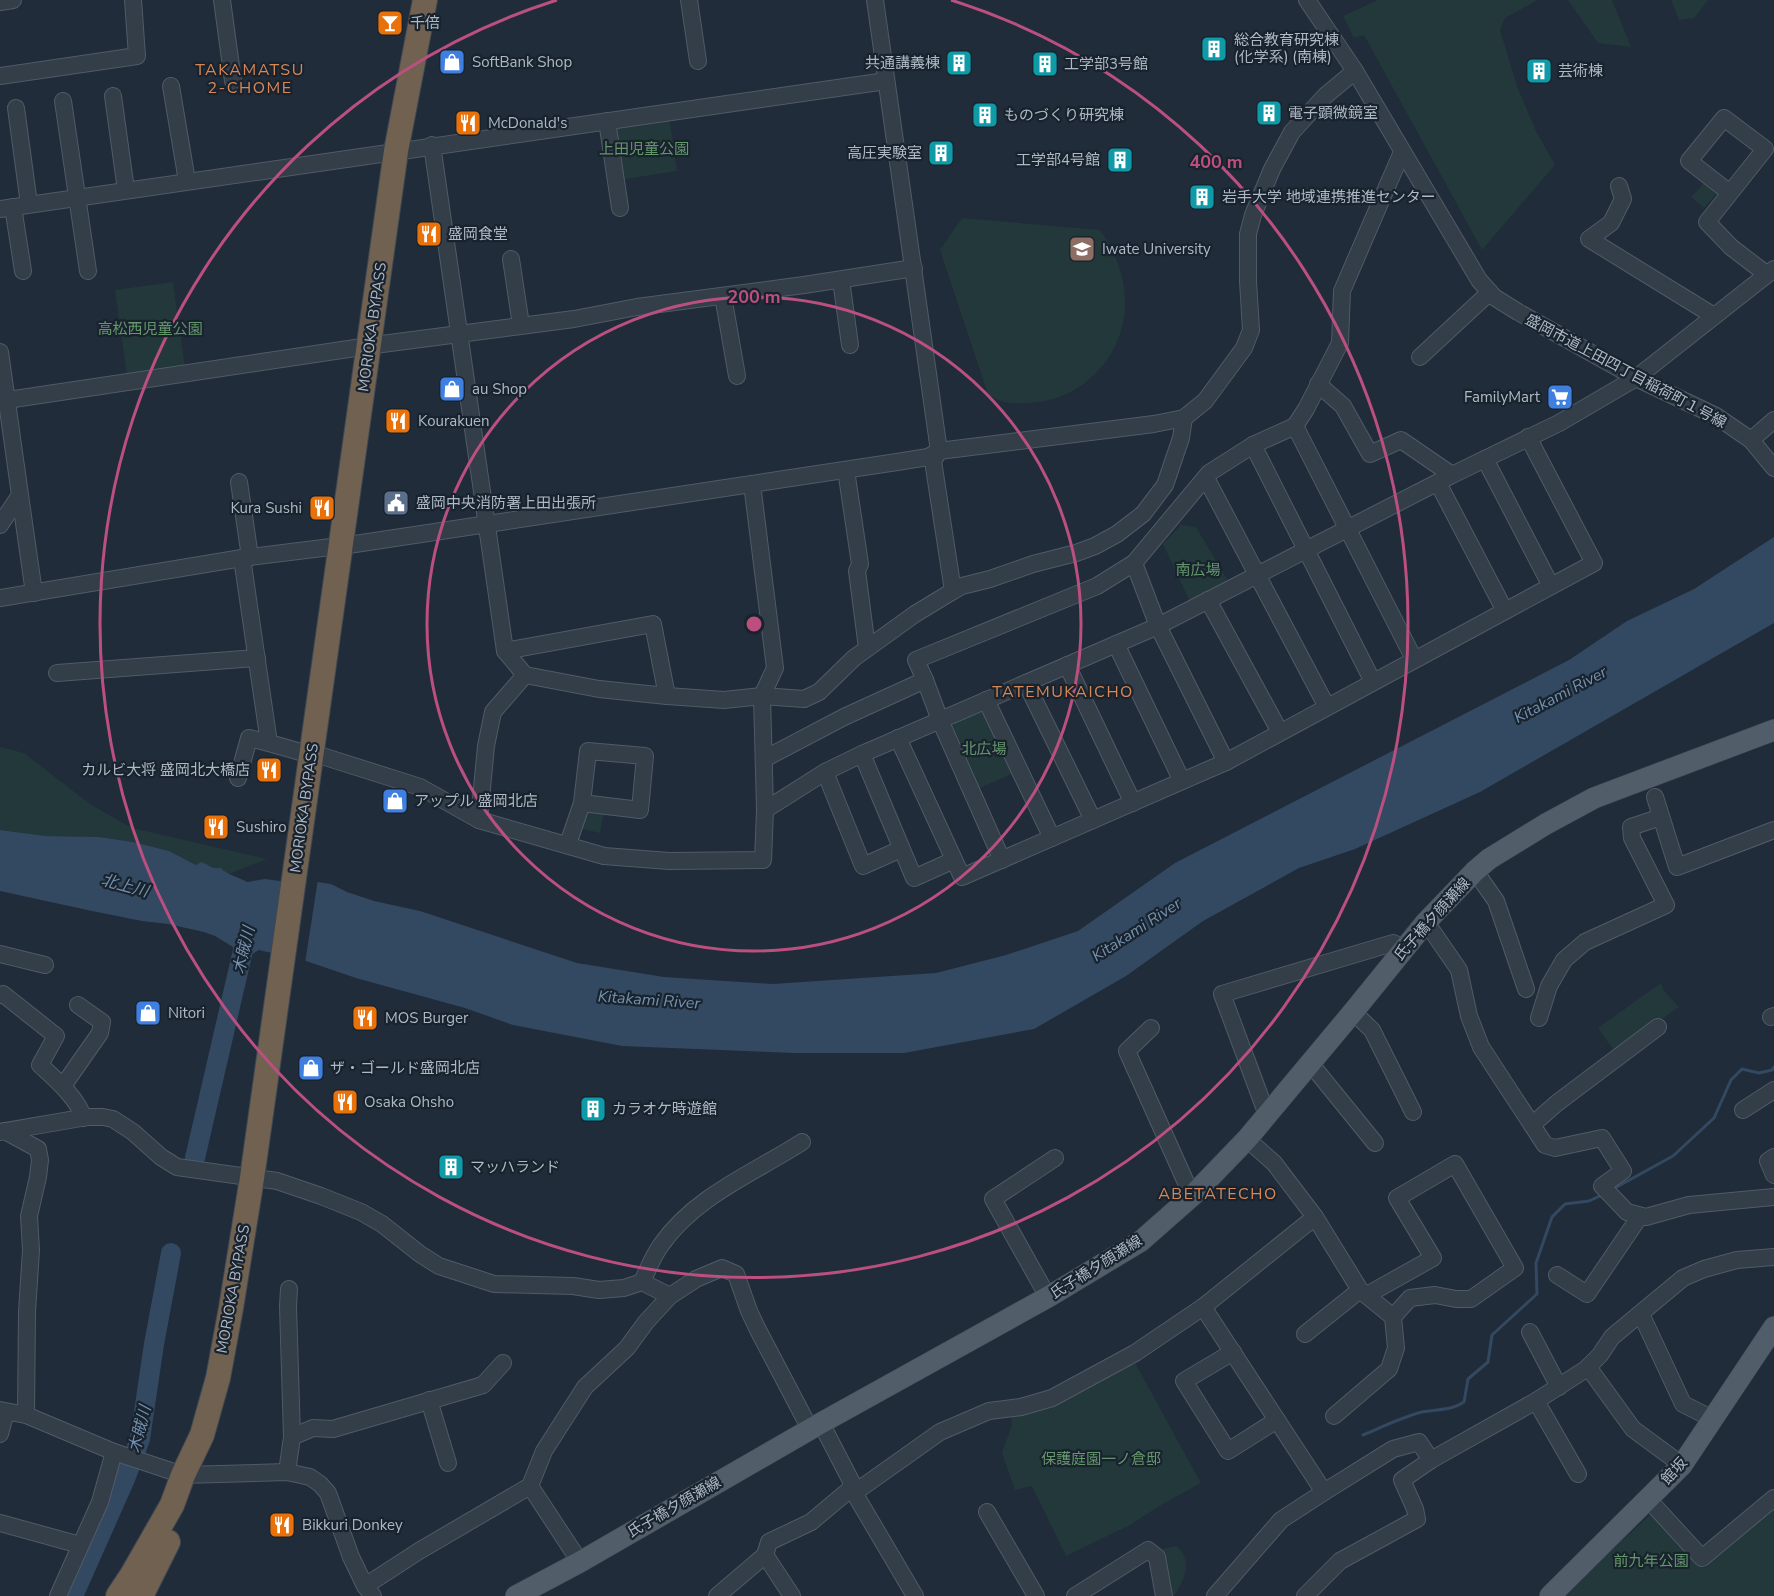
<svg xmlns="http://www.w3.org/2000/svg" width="1774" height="1596" font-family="'Nunito Sans','Noto Sans JP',sans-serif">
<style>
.green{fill:#22383a}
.water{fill:#324961}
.pier{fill:#202c39}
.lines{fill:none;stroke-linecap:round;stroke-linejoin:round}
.stream{stroke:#324961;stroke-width:3}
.river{stroke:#324961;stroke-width:20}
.minor-casing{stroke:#515b67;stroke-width:18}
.major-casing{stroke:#3d4753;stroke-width:22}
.highway-casing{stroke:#3e4854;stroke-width:26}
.minor{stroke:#333e49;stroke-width:16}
.major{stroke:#515d69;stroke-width:21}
.highway{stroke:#706150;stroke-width:24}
.ring{fill:none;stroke:#bb5080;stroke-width:3}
.labels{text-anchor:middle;stroke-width:4.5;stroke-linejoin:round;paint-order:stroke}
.poi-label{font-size:15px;fill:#aeb8c6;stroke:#19232e;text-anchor:start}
.park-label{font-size:15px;fill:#65976d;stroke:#19232e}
.street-label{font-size:15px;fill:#aeb8c6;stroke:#19232e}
.neighbourhood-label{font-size:16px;letter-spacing:1.5px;fill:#d78858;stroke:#19232e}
.water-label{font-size:16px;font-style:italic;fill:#7491af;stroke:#19232e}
.centre{fill:#bb5080;stroke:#19232e;stroke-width:3}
.ring-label{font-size:18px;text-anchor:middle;font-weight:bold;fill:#bb5080;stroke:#19232e;stroke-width:4.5;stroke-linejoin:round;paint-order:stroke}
</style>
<rect width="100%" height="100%" fill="#202c39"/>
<g class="green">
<path d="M1378,0H1538L1505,18L1500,30L1517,86L1536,131L1555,165L1482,250L1364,35L1354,38L1343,16Z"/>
<path d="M1568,0H1612L1631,47L1598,43Z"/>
<path d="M1671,0H1708L1694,18L1679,20Z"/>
<path d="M669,117L677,171L619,180L611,126Z"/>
<path d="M1704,183L1716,194L1704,208L1691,197Z"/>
<path d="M962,218L1100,230C1114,249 1124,274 1125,298C1127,353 1086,399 1031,403C1015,404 1000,404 988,394L940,250Z"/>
<path d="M173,282L185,368L127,376L115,290Z"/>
<path d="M1181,525L1196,527L1229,583L1190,602L1163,544Z"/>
<path d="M984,710L1014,773L980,788L953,726L956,720Z"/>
<path d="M0,747L24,753L90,804L132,828L267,859L229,874L225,872L221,868C210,869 210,865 201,863L196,865L169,851L133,842L99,837L46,836L0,830Z"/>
<path d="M590,809L604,812L600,833L578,828L584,813Z"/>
<path d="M1661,983L1664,991L1679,1007L1615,1052L1598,1028Z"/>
<path d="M1134,1361L1201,1483L1161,1505L1130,1525L1066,1556L1032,1486L1015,1490L1002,1453L1012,1424L1010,1414Z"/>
<path d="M1774,1506V1596H1563L1653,1512L1704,1568Z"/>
<path d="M1177,1546C1193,1563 1185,1577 1175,1595L1170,1596L1163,1549Z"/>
</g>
<path class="water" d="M1774,537V623L1480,792L1355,849L1299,868L1203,921L1126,976L1034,1029L904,1053H796L622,1046L513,1025L465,1008L356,978L306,961L259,950L249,956L247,959L239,957L233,947L215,936L204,932L168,924L142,921L92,911L0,891V830L46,836L99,837L133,842L169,851L196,865L201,862C210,865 210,869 221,868C227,875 239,877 247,882L265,879L287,882H317L331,884L347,892L374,901L420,911L577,963L664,977L773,984L936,973L1006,955L1078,931L1175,863L1569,660L1627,621L1694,589Z"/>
<path class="pier" d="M307,878L318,879L305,963L274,957L297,880Z"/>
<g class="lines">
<g class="stream">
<path d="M1613,1189L1673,1156L1714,1118L1731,1080L1742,1069L1759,1073L1772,1070L1774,1067"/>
<path d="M1363,1435C1382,1427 1402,1417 1422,1412C1437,1409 1451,1411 1464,1402L1468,1379L1488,1362L1492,1335L1537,1294L1536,1263L1552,1217L1565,1204L1589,1201L1602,1195"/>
</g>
<g class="river">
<path d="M195,1158L247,933"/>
<path d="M73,1596L125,1479L140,1439L154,1344L171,1253"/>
</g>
<defs>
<g id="minor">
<path d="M222,0L233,81"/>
<path d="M689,0L698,61"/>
<path d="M875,0L939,451L1154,424L1184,418L1205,401L1244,348L1251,330L1248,281V234L1253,215L1272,169L1292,132L1325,96L1355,71"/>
<path d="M1307,0L1355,71L1479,280L1494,297L1518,312L1636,378L1716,416L1751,440L1774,468"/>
<path d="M0,2L13,0"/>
<path d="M0,76L137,56L133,0"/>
<path d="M171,86L187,181"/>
<path d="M113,96L126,190"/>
<path d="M63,101L88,271"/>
<path d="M16,108L29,204"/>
<path d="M607,121L620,208"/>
<path d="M432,145L505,651L525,675L599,689L667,696L724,700L762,696L804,699L819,692L854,658L915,614L953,591L962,586L990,579L1033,564L1076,553L1095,546L1117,534L1143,514L1165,485L1181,438L1184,418"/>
<path d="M1619,186L1623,199L1611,223L1589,239L1714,316"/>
<path d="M1730,193L1689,161L1724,118L1765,149L1707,222L1731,247L1761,270L1765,276"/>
<path d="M13,207L23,271"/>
<path d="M0,209L886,81"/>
<path d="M511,259L521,325"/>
<path d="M841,280L850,345"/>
<path d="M723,296L737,376"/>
<path d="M0,352L20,495L0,525"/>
<path d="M1420,357L1490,292"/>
<path d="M1318,384L1343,406L1370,454L1401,440L1452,475"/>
<path d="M0,401L382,344L574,319L637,307L804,285L914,268"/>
<path d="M1295,426L1414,659"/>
<path d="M1751,440L1774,420"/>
<path d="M1253,445L1373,682"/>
<path d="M939,451L933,461L953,591"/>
<path d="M1485,459L1551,586"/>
<path d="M846,470L860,564L857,571L867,648"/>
<path d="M1206,478L1327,707"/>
<path d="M239,482L250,557"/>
<path d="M1438,483L1505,611"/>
<path d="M752,484L775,668L762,696L765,810"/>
<path d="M20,495L34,593"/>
<path d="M242,558L269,743L311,755L322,756L420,787L479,820L604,856L669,861L763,860L765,810L825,772L862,754L1158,626L1452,475L1559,423L1636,378L1774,269"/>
<path d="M1134,563L1158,626L1226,762"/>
<path d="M0,598L242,558L355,544L897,462L928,457L939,451"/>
<path d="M1208,600L1280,732"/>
<path d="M1116,644L1182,781"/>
<path d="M505,651L653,624L667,696"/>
<path d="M1067,665L1133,803"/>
<path d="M57,673L257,658"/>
<path d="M925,680L916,660L1097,586L1134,563L1209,473L1253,445L1295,426L1306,409L1340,343L1342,291L1402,152"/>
<path d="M1026,683L1093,820"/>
<path d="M986,700L1052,838"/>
<path d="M898,738L962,877L1226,762L1594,563L1528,437"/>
<path d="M862,754L914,878L954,860"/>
<path d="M764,759L844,717L925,680L940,720L1002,860"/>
<path d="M825,772L863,866L901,849"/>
<path d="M238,778L249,738L269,743"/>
<path d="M1655,797L1677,867L1774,830"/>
<path d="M479,820L486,746L493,712L525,675"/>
<path d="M568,844L582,803L588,751L645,756L640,810L582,803"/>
<path d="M1475,871L1496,901L1526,989"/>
<path d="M1426,922L1459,970L1469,1016L1481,1047L1532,1125L1557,1103L1658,1027"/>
<path d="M0,954L45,965"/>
<path d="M0,995L3,994L56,1036L40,1065C53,1077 80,1100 83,1118"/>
<path d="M1353,1012L1372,1030L1413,1112"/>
<path d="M1771,1017L1774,1016"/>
<path d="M1539,1018L1549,986L1564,960L1585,942L1666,905L1632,838L1631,827L1661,817"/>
<path d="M1151,1028L1127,1051L1192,1196"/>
<path d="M1310,1063L1375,1143"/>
<path d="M63,1086L100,1033L102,1022L78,1005"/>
<path d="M1743,1110L1774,1090"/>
<path d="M1267,1115L1222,994L1393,943L1405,948"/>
<path d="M1532,1125L1545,1145L1555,1148L1602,1138L1623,1171L1602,1186L1627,1212L1646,1217L1689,1205L1774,1197"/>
<path d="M5,1131L38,1149L40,1160L38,1177L29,1216L31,1250L27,1312L26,1415"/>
<path d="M0,1132L87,1117H103L113,1119L133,1132L161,1157L177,1167L277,1181L321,1196L361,1212L382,1224L420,1254L439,1266L494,1284L573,1286L599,1290L624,1288L642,1282L670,1296"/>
<path d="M1774,1157L1768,1161L1774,1175"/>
<path d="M1315,1217L1360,1290L1393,1317"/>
<path d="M1557,1275L1587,1294L1640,1216"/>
<path d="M642,1282C648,1269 653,1256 661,1245C695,1196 754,1173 802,1142"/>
<path d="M1048,1297L993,1199L1055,1158"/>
<path d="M1203,1307L1324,1492"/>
<path d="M1641,1314L1683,1404L1713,1419"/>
<path d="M1530,1332L1559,1387"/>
<path d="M1305,1334L1360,1290"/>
<path d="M1233,1352L1184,1381L1228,1451L1277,1420"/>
<path d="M1588,1367L1633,1429L1682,1465"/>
<path d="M429,1400L448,1463"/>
<path d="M1536,1401L1578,1474"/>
<path d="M0,1410L26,1415L114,1452L183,1475L287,1472L310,1477L320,1484L328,1493L351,1557L365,1586L373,1596"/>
<path d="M1334,1416L1389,1369L1396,1348L1393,1317L1410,1298L1435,1295L1456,1299H1471L1515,1268L1455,1164L1397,1198L1433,1258L1367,1295"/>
<path d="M821,1423L852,1483L856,1496L915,1596"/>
<path d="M0,1434L6,1412"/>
<path d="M292,1437L313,1428L333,1429L483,1385L503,1363"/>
<path d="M287,1472L292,1437L288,1306L289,1289"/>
<path d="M530,1486L580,1562"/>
<path d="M1648,1499L1702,1558L1774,1498"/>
<path d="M987,1512L1036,1596"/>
<path d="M0,1523L80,1545"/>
<path d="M765,1555L792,1596"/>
<path d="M365,1586L419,1551L530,1486L544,1451L585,1387L627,1348L646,1322L670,1296L696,1279L722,1268L736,1274L749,1311L758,1330L810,1429"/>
<path d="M58,1596L100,1502L114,1452"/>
<path d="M717,1596L765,1555L769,1542L811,1522L848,1491L861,1488L940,1432L989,1411L1021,1407L1052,1398L1135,1353L1203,1307L1315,1217L1274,1163L1247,1139"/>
<path d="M1075,1596L1148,1550L1157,1557L1164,1596"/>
<path d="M1215,1596L1281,1520L1324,1492L1393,1449L1419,1442L1431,1460"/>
<path d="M1305,1596L1340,1561L1417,1519L1415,1509L1402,1480L1431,1460L1536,1401L1586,1369L1600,1355L1612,1337L1683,1278L1704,1269L1737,1260L1774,1257"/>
</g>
<g id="major">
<path d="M516,1596L580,1562L821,1423L1048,1297L1141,1241L1192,1196L1247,1139L1353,1012L1426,922L1475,871L1489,859L1546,824L1594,798L1774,730"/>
<path d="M1550,1596L1682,1465L1774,1327"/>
</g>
<g id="highway">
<path d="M118,1596L132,1575L172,1505L183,1475L202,1435L218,1378L231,1308L252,1178L396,151L425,0"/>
<path d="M141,1596L168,1542"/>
</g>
</defs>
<use href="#minor" class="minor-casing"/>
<use href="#major" class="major-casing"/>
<use href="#highway" class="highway-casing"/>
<use href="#minor" class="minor"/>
<use href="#major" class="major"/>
<use href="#highway" class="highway"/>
</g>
<g class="ring">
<circle cx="754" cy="624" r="327"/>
<path d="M951 0A654 654 0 1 1 557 0"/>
</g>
<defs>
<symbol id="bar-square" viewBox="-11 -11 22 22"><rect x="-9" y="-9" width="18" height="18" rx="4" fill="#e8710a" stroke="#19232e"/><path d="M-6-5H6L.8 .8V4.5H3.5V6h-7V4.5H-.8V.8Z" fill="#fff"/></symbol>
<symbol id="building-square" viewBox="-11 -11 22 22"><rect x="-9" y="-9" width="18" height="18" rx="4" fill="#0f9aa8" stroke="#19232e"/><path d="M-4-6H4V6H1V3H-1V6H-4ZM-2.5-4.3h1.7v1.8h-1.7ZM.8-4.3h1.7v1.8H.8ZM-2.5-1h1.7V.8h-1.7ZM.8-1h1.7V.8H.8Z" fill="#fff"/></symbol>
<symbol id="shop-square" viewBox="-11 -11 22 22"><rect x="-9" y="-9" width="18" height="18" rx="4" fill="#3f7fe0" stroke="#19232e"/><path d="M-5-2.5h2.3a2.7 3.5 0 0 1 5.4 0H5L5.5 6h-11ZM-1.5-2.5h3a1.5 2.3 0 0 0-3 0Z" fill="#fff"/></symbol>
<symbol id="restaurant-square" viewBox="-11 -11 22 22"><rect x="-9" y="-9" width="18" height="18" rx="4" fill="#e8710a" stroke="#19232e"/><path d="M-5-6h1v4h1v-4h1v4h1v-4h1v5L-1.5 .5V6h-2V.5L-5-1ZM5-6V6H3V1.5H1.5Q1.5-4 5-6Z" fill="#fff"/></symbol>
<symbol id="university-square" viewBox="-11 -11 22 22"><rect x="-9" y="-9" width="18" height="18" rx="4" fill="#8d6e63" stroke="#19232e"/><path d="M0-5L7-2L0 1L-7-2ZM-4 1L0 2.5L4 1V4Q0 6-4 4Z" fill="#fff"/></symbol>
<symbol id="supermarket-square" viewBox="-11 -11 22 22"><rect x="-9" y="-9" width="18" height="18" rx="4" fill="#3f7fe0" stroke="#19232e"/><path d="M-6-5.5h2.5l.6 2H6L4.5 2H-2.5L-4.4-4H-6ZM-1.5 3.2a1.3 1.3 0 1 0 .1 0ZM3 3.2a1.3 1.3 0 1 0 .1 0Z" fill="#fff"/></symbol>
<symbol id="civic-square" viewBox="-11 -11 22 22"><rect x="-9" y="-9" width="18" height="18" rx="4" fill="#5c6f8a" stroke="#19232e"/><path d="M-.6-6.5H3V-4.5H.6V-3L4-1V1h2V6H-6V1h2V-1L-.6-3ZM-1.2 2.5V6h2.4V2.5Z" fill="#fff"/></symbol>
</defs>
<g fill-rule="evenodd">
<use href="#bar-square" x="375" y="8" width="30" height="30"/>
<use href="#building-square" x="1199" y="34" width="30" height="30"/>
<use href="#shop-square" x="437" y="47" width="30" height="30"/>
<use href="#building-square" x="944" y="48" width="30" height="30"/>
<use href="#building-square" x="1030" y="49" width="30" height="30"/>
<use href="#building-square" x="1524" y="56" width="30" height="30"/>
<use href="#building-square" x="1254" y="98" width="30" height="30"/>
<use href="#building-square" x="970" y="100" width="30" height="30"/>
<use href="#restaurant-square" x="453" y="108" width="30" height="30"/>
<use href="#building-square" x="926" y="138" width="30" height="30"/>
<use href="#building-square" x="1105" y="145" width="30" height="30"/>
<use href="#building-square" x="1187" y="182" width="30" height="30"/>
<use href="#restaurant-square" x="414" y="219" width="30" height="30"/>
<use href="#university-square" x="1067" y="234" width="30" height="30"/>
<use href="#shop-square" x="437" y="374" width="30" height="30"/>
<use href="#supermarket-square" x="1545" y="382" width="30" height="30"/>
<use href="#restaurant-square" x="383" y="406" width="30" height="30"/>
<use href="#civic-square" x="381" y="488" width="30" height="30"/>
<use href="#restaurant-square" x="307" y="493" width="30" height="30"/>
<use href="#restaurant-square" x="254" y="755" width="30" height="30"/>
<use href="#shop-square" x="380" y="786" width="30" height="30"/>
<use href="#restaurant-square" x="201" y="812" width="30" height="30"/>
<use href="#shop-square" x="133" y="998" width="30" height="30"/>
<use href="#restaurant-square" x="350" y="1003" width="30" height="30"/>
<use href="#shop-square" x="296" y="1053" width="30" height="30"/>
<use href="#restaurant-square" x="330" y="1087" width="30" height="30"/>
<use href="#building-square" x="578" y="1094" width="30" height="30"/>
<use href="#building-square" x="436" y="1152" width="30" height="30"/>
<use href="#restaurant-square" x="267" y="1510" width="30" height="30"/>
</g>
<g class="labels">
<g class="poi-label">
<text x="410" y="28">千倍</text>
<text x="1234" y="45">総合教育研究棟<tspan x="1234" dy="17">(化学系) (南棟)</tspan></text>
<text x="472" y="67">SoftBank Shop</text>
<text x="940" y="68" text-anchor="end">共通講義棟</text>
<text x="1064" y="69">工学部3号館</text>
<text x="1558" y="76">芸術棟</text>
<text x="1288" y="118">電子顕微鏡室</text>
<text x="1004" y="120">ものづくり研究棟</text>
<text x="488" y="128">McDonald's</text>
<text x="922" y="158" text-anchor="end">高圧実験室</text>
<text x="1100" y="165" text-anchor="end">工学部4号館</text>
<text x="1222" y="202">岩手大学 地域連携推進センター</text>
<text x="448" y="239">盛岡食堂</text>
<text x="1102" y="254">Iwate University</text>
<text x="472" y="394">au Shop</text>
<text x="1540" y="402" text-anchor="end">FamilyMart</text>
<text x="418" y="426">Kourakuen</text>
<text x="416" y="508">盛岡中央消防署上田出張所</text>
<text x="302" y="513" text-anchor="end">Kura Sushi</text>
<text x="250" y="775" text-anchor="end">カルビ大将 盛岡北大橋店</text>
<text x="414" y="806">アップル 盛岡北店</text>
<text x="236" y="832">Sushiro</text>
<text x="168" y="1018">Nitori</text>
<text x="385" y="1023">MOS Burger</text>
<text x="330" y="1073">ザ・ゴールド盛岡北店</text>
<text x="364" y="1107">Osaka Ohsho</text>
<text x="612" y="1114">カラオケ時遊館</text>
<text x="470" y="1172">マッハランド</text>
<text x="302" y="1530">Bikkuri Donkey</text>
</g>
<g class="park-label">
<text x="644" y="154">上田児童公園</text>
<text x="150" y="334">高松西児童公園</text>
<text x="1198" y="575">南広場</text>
<text x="984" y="754">北広場</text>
<text x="1101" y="1464">保護庭園一ノ倉邸</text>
<text x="1651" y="1566">前九年公園</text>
</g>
<g class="street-label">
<text transform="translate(372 327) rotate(-82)" y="5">MORIOKA BYPASS</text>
<text transform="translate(1626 371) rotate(28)" y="5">盛岡市道上田四丁目稲荷町１号線</text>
<text transform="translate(304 808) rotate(-82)" y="5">MORIOKA BYPASS</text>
<text transform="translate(1432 919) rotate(-48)" y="5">氏子橋夕顔瀬線</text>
<text transform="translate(1096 1267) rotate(-32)" y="5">氏子橋夕顔瀬線</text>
<text transform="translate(233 1289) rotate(-80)" y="5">MORIOKA BYPASS</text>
<text transform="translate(1674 1471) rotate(-48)" y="5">館坂</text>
<text transform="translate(674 1507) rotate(-30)" y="5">氏子橋夕顔瀬線</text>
</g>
<g class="neighbourhood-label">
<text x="250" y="75">TAKAMATSU<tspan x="250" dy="18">2-CHOME</tspan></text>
<text x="1063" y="697">TATEMUKAICHO</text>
<text x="1218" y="1199">ABETATECHO</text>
</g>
<g class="water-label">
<text transform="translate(1560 694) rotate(-28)" y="6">Kitakami River</text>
<text transform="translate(125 885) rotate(15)" y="6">北上川</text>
<text transform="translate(1136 929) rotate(-33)" y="6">Kitakami River</text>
<text transform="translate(243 950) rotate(-77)" y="6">木賊川</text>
<text transform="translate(649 999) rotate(4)" y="6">Kitakami River</text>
<text transform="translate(139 1429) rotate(-76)" y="6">木賊川</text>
</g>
</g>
<circle cx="754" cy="624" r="9" class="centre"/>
<g class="ring-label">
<text x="1216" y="168">400 m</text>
<text x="754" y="303">200 m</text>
</g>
</svg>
